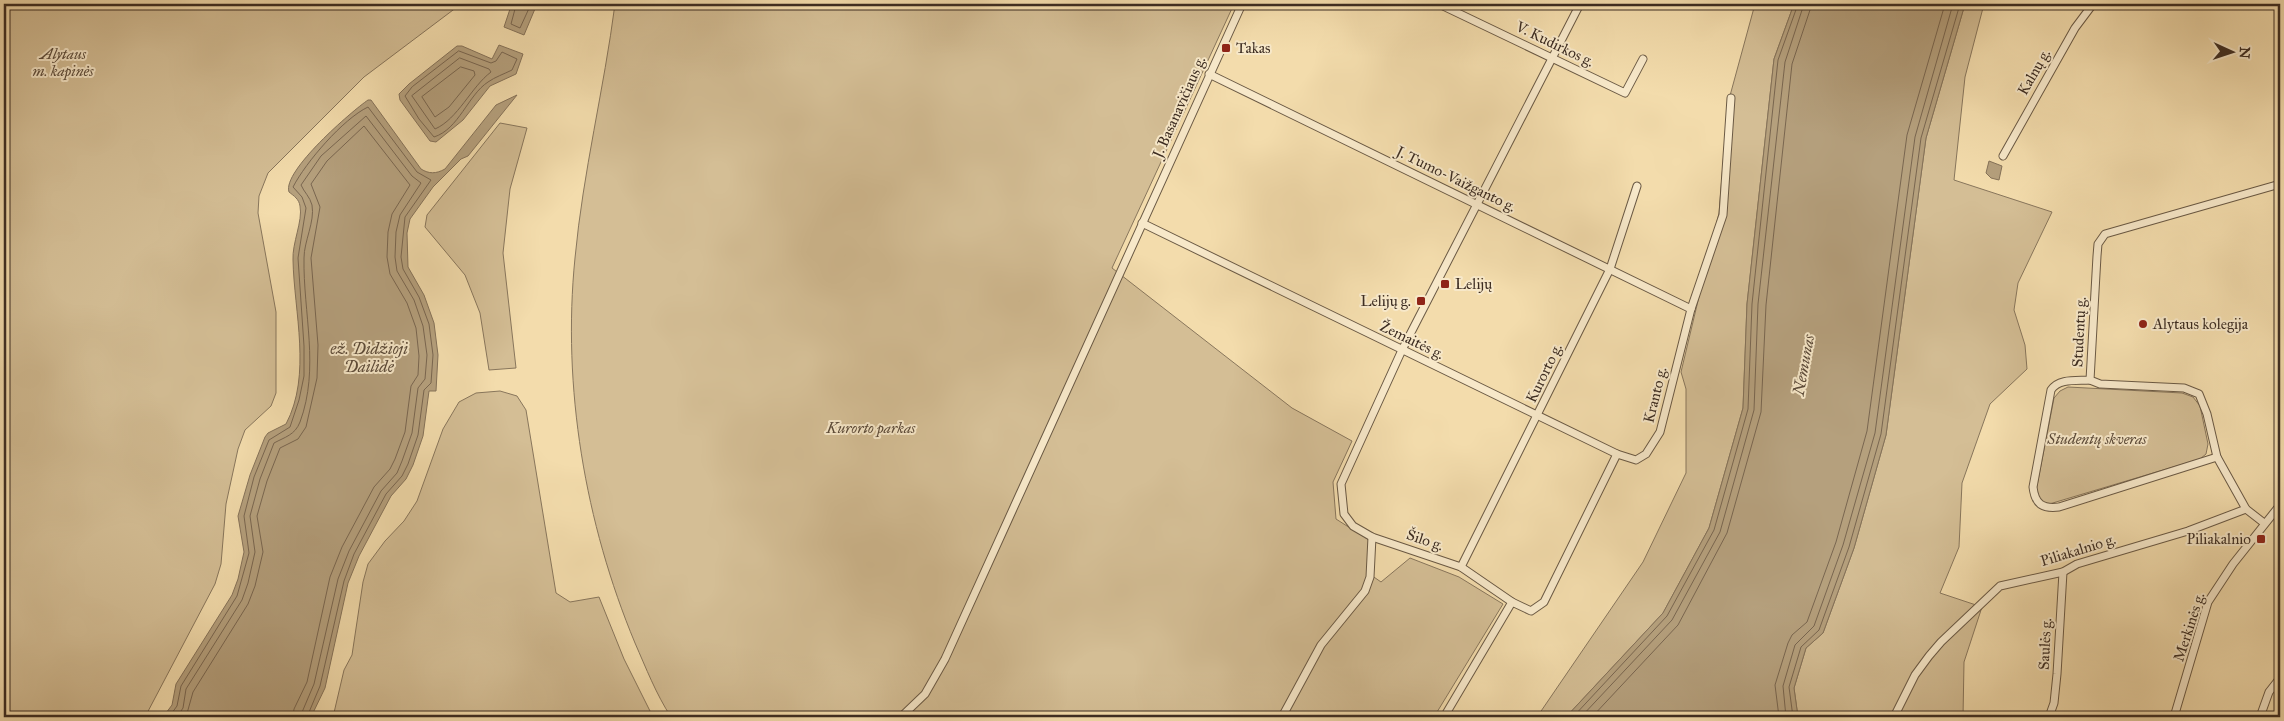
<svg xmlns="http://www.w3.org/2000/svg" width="2284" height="721" font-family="'IM FELL Great Primer',serif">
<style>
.green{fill:#d4be95;stroke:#88765c}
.water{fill:#b5a07d;stroke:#857259}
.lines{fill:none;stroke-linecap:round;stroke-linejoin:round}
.shore{stroke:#796650;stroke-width:1}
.minor-casing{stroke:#6a5944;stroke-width:9}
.minor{stroke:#f7e8c9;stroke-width:7}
.poi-dot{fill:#8f2418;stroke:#f7e8c9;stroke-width:2}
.labels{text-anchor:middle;stroke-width:4;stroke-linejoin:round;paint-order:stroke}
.street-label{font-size:15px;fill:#3d2d22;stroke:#f7e8c9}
.poi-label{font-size:15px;fill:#3d2d22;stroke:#f7e8c9;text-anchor:start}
.park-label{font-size:15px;font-style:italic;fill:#5b4a39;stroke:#f7e8c9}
.water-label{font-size:16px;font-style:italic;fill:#5b4a39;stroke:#f7e8c9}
</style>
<rect width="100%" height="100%" fill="#f3dcac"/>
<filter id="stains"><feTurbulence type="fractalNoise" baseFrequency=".004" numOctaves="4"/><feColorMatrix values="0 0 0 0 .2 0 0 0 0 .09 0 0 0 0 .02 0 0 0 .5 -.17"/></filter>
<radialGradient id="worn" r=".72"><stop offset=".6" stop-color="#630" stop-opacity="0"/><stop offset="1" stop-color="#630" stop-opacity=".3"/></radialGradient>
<g class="green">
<path d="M4,4H461L364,77L268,173L259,196L258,213L276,312V393L271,406L245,430L238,449L226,504L221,564L215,584L145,717H4Z"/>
<path d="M615,4H1234L1112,268L1292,408L1352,441L1333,482L1336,519L1369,540L1371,575L1381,582L1410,558L1459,577L1503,604L1434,717H671C656,694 646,668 635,643C585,523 562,387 575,258C583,172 604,89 615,4Z"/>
<path d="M1755,4H1794L1774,59L1747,304L1743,408L1709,528L1663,613L1566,717H1537L1643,562L1686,473V389L1681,372L1719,213L1728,103Z"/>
<path d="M1965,4H1984L1965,77L1954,180L2052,212L2018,283L2014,310L2025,345L2027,369L1990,404L1962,483L1959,547L1940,593L1982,607L1964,662L1963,717H1798L1794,688L1806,648L1823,633L1854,548L1886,435L1926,138Z"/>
<path d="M500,123L527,128L510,189L503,253L516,368L489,370L480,313L465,275L425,227L427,215Z"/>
<path d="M2068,387L2182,393L2193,397L2200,406L2208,444L2206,454L2200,459L2046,505L2040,501L2036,491L2054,398L2060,391Z"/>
<path d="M500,391L517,396L526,410L556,593L570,602L599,597L624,659L653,717H333L344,670L352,655L363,582L368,564L385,541L404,521L417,501L443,429L459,402L476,393Z"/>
</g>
<g class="water">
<path d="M508,4H537L524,35L504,27L510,9Z"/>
<path d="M1794,4H1965L1926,138L1886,435L1854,548L1823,633L1806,648L1794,688L1798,717H1566L1663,613L1709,528L1743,408L1747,304L1774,59Z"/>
<path d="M499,45L523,54L516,74L490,86L463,120L436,142L430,141L400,100L399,94L409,84L457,46H462L492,59Z"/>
<path d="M517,95L468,156L461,159L433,187L410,219L407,233L408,267L424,295L434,323L438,355L436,391H429L423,436L413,465L406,479L391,496L359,556L348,583L325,688L311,717H163L172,705L176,684L232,595L238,579L244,552L238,516L250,475L265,437L268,433L286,424C312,375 294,312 293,260C292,243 303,221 300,206C299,199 294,196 289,192C282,171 352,111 368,100H371L421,169C429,174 436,174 445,169L496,105Z"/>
<path d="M1989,161L2002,166L1999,180L1991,178L1986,173Z"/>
</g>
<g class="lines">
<g class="shore">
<path d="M513,4L515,9L511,24L520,28L531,4"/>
<path d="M459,51L491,63L496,61L502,52L517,59L512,70C504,74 495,77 488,82C468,95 459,129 434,137L419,119L405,96L412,87Z"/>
<path d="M460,58L489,69L491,72C471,87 458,119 435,129L412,96Z"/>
<path d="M461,67L474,71L475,75L449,107L435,117L422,97Z"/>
<path d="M169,717L177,706L181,686L237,596L249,553L244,516L254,477L269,440L290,427L299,400L304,376V346L298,258L306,208L302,197L293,187C306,162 343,119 368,107L417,172L431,180L405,217L401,257L403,269L419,297L429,324L433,355L431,383L424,390L418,435L408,464L402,476L386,494L354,554L344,581L320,686L307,717"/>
<path d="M177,717L183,708L186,689L242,600L248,583L255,552L250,516L260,479L274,443C285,437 295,435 300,422C320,368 303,313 304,258C304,241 315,222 312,205C310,197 304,192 301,185L321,156L366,116L412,176L421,183L400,215L396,232L395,257L397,271L414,300L423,326L427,355L425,379L418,388L412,433L402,461L397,473L381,491L349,551L338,579L314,684L300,717"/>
<path d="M186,717L193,692L248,604L255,586L263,552L257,516L267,481L280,448L298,439L306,427L317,378L318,345L311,258L320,207L311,184L327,161L364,126L410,185L392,214L388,232L387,257L390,274L407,303L416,328L419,356L418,375L411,386L405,432L395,459L390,469L374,487L342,547L330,577L307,682L294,709L293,717"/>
<path d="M1573,717L1667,616L1714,530L1748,409L1752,304L1778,60L1798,4"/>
<path d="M1581,717L1672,620L1720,532L1754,410L1758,304L1785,62L1804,4"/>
<path d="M1592,717L1678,625L1727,533L1761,412L1766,305L1792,64L1812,4"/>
<path d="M1779,717L1775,685L1788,643L1792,635L1807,622L1836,542L1867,431L1907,135L1945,4"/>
<path d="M1786,717L1783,686L1795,645L1814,626L1843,545L1875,433L1915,137L1953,4"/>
<path d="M1793,717L1789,687L1801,647L1819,630L1849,547L1881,434L1921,138L1960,4"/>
</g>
<defs>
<g id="minor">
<path d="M1439,4L1625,93L1643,59"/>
<path d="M1209,74L1691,309"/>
<path d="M2003,156L2075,28L2093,4"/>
<path d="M1142,223L1617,454"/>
<path d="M2090,380C2077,381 2059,378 2051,390L2033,487C2035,504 2042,509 2059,507L2217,457"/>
<path d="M2264,523L2246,509L2217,457L2207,414L2199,394L2184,388L2100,384L2090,380L2097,256L2098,244L2105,234L2280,184"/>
<path d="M1461,567L1610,269L1637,186"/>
<path d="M1512,602L1461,567L1372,537L1353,526L1344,514L1341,484L1402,350L1580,4"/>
<path d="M901,717L925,694L945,659L1242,4"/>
<path d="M1282,717L1321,645L1365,591L1370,577L1372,537"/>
<path d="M1444,717L1512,602L1531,611L1544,602L1617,454L1636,460L1646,454L1660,432L1691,309L1723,215L1731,98"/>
<path d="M1894,717L1915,675L1929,656L1941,642L2000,586L2063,572L2077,564L2188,531L2246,509"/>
<path d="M2049,717L2054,703L2057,674L2063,572"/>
<path d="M2174,717L2208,602L2233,564L2280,505"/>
<path d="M2260,717L2269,692L2280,678"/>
</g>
</defs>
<use href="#minor" class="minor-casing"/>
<use href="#minor" class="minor"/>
</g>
<g class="poi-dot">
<rect x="1221" y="43" width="10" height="10" rx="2.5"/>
<rect x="1440" y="279" width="10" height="10" rx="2.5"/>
<rect x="1416" y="296" width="10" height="10" rx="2.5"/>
<circle cx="2143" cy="324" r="5"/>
<rect x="2256" y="534" width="10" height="10" rx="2.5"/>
</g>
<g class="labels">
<g class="street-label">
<text transform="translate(1555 44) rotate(26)" y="5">V. Kudirkos g.</text>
<text transform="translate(2034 72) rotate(-60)" y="5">Kalnų g.</text>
<text transform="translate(1179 107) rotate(-66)" y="5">J. Basanavičiaus g.</text>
<text transform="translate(1456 179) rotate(26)" y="5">J. Tumo-Vaižganto g.</text>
<text transform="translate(2079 332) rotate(-87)" y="5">Studentų g.</text>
<text transform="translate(1412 340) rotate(26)" y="5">Žemaitės g.</text>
<text transform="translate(1544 373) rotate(-64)" y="5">Kurorto g.</text>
<text transform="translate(1655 395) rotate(-76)" y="5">Kranto g.</text>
<text transform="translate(1425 540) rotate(19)" y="5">Šilo g.</text>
<text transform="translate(2078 550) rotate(-17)" y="5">Piliakalnio g.</text>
<text transform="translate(2189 627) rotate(-72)" y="5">Merkinės g.</text>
<text transform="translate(2045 644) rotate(-87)" y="5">Saulės g.</text>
</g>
<g class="poi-label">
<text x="1236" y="53">Takas</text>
<text x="1455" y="289">Lelijų</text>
<text x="1411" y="306" text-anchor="end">Lelijų g.</text>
<text x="2153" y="329">Alytaus kolegija</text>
<text x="2251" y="544" text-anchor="end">Piliakalnio</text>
</g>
<g class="park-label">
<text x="63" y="59">Alytaus<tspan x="63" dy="17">m. kapinės</tspan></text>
<text x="871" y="433">Kurorto parkas</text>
<text x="2097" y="444">Studentų skveras</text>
</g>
<g class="water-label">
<text x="369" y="354">ež. Didžioji<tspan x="369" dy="18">Dailidė</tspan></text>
<text transform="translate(1803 365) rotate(-80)" y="6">Nemunas</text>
</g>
</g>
<rect width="2284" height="721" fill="none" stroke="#f3dcac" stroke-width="20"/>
<rect x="5" y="5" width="2274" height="711" fill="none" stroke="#3d2d22" stroke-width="2.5"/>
<rect x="10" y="10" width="2264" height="701" fill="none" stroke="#3d2d22"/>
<g transform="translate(2232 52) rotate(93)" stroke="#f7e8c9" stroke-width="4" paint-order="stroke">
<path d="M0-4L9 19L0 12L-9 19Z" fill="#3d2d22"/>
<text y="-8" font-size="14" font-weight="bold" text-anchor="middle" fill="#3d2d22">N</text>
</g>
<rect width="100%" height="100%" filter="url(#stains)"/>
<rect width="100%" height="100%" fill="url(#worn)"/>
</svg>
